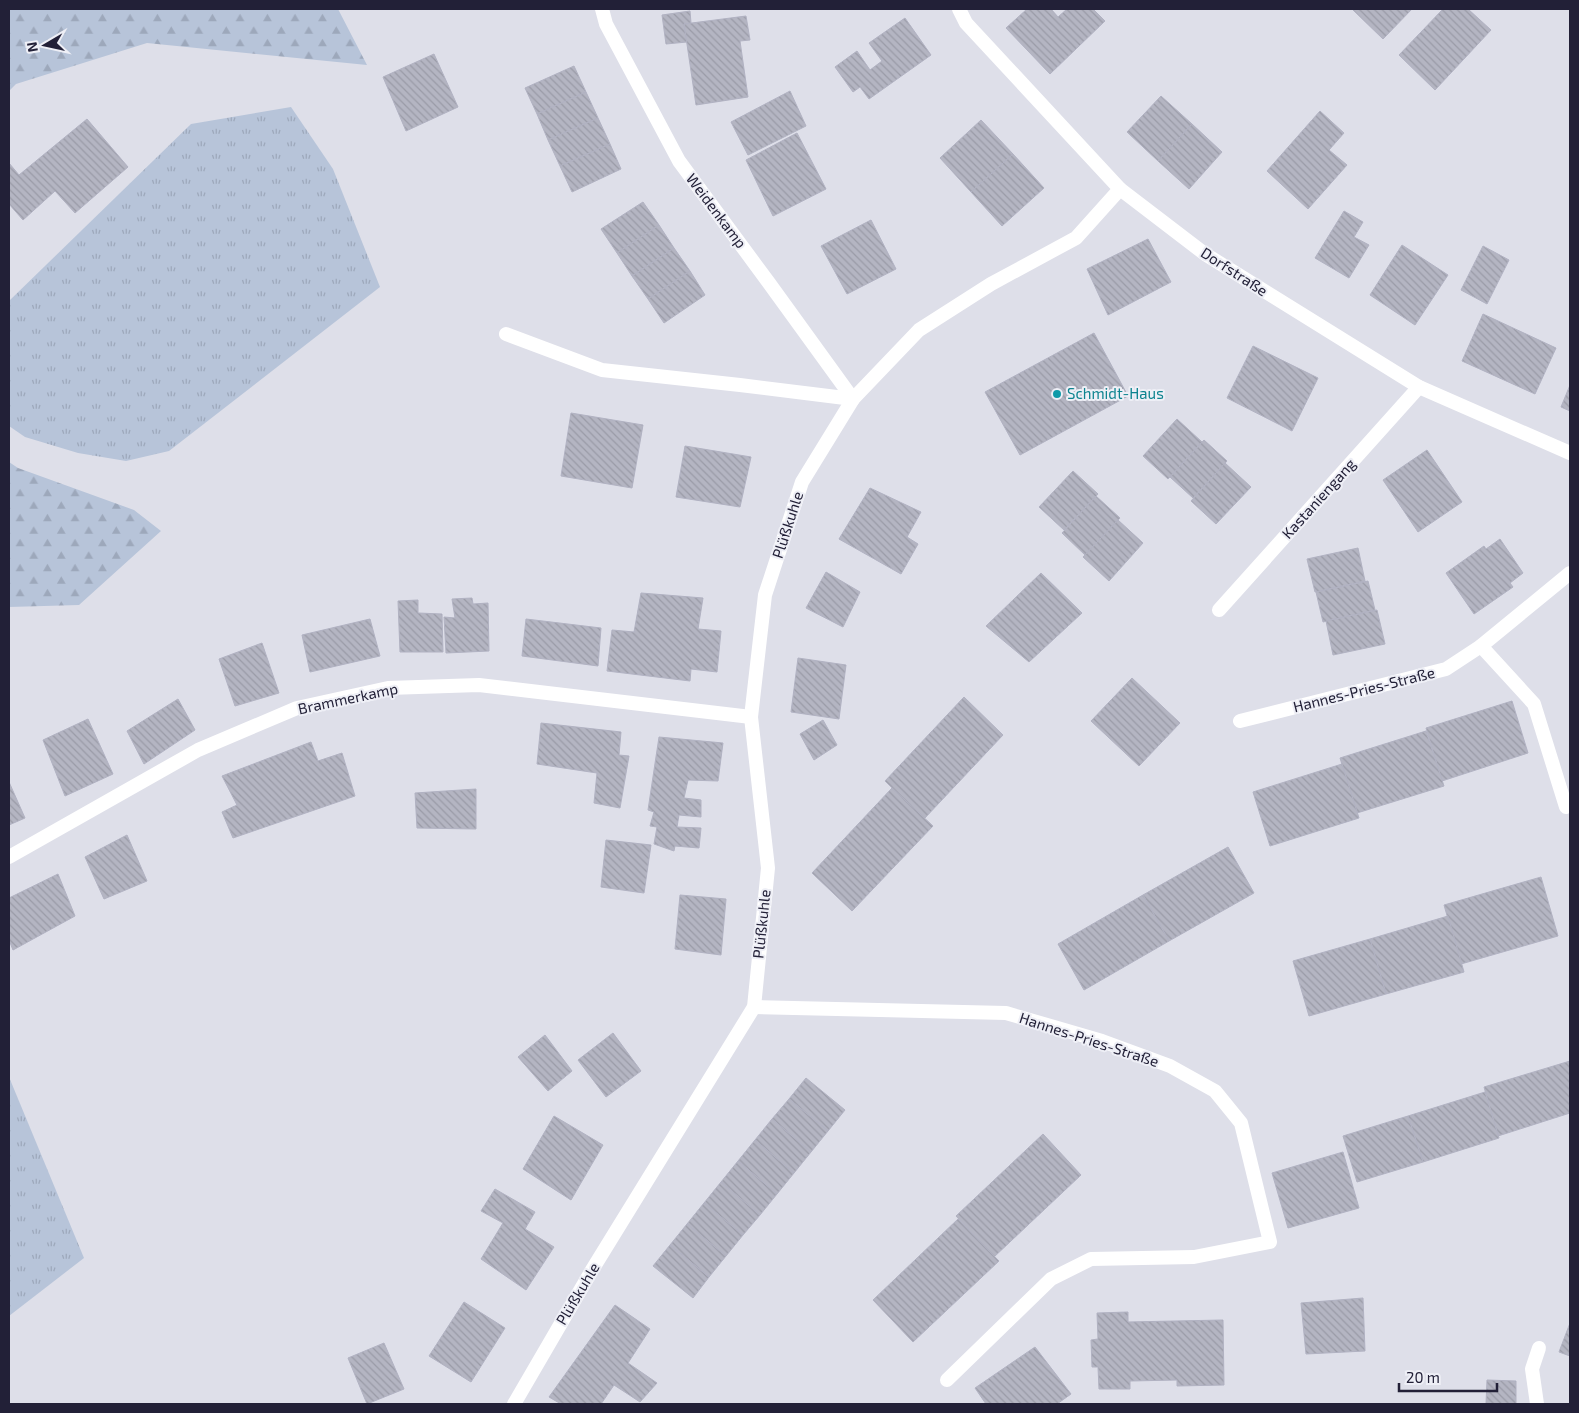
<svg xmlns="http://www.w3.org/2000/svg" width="1579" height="1413" font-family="'Exo 2',sans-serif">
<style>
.grass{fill:url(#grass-tufts)}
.forest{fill:url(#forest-firs)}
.building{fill:url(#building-back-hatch);stroke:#b1b2c2}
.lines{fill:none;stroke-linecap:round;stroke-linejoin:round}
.service{stroke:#fff;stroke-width:14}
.minor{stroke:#fff;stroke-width:14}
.tertiary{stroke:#fff;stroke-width:14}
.culture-dot{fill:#0f9aa8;stroke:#eeeff6;stroke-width:2}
.labels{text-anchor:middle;stroke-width:4;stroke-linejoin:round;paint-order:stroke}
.street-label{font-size:15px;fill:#222037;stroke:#eeeff6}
.culture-label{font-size:15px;fill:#0d838f;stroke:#eeeff6;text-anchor:start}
</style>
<defs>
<pattern id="grass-tufts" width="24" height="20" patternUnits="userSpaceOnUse" patternTransform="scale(1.25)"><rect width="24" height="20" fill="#b7c4d9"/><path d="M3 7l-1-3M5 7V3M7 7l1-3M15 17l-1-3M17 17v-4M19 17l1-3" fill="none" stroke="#9da8bb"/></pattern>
<pattern id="forest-firs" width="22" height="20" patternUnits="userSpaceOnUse" patternTransform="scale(1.25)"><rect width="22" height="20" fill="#b7c4d9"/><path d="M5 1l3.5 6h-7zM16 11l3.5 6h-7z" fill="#9da8bb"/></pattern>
<pattern id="building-back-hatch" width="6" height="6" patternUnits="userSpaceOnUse" patternTransform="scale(1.25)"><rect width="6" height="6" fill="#b4b5c2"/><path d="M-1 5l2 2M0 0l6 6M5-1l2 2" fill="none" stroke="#9a9ba7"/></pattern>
</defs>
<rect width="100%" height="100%" fill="#dedfe9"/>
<g class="grass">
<path d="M291,107L333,169L380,287L169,451L126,461L78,453L25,437L9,426V301L191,124Z"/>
<path d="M9,1077L84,1258L9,1316Z"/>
</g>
<g class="forest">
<path d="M9,9H338L367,65L147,43L16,84L9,91Z"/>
<path d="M9,462L18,468L134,510L161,531L79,605L9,607Z"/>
</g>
<g class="building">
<path d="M1027,9H1051L1058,17L1067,9H1093L1105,21L1050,74L1006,28Z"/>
<path d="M1352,9H1412L1383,39Z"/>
<path d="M1443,9H1468L1491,30L1435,90L1399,55Z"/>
<path d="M690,11L691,23L684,24L687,42L666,44L662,15Z"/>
<path d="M746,16L750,40L740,41L748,97L696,105L684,24Z"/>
<path d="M905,18L931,55L869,99L860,87L853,92L835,67L857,51L870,70L882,61L869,43Z"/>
<path d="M434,54L458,107L406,131L383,77Z"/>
<path d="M574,66L586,92L537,114L525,88Z"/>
<path d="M790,91L806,126L748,155L731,122Z"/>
<path d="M586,92L598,118L548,140L537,114Z"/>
<path d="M1161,96L1192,124L1158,161L1127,132Z"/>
<path d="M1320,111L1344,133L1329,150L1347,165L1308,209L1267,171Z"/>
<path d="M598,118L610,144L560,166L548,140Z"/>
<path d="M87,119L128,167L75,213L55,191L23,220L9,204V163L19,175Z"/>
<path d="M981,120L1013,154L971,192L940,158Z"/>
<path d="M1192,124L1222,152L1189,189L1158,161Z"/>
<path d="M797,133L826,189L773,216L746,160Z"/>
<path d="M610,144L621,169L572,192L560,166Z"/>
<path d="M1013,154L1044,188L1002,226L971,192Z"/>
<path d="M643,202L659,225L617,253L601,229Z"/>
<path d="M1344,211L1363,222L1354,237L1369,245L1349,278L1315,258Z"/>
<path d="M871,220L896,269L847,294L821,246Z"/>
<path d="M659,225L674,248L632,276L617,253Z"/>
<path d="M1148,239L1171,282L1108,315L1087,269Z"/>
<path d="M1402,245L1448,275L1415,325L1370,295Z"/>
<path d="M1483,246L1509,260L1487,304L1461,290Z"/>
<path d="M674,248L690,271L648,299L632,276Z"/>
<path d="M690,271L705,295L664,323L648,299Z"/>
<path d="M1483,314L1556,348L1535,394L1462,361Z"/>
<path d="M1094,333L1128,396L1020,455L985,392Z"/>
<path d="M1253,346L1318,378L1292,431L1227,398Z"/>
<path d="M1570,385V411L1561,407Z"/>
<path d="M571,413L643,425L632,488L561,476Z"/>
<path d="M1177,419L1202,442L1168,479L1143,456Z"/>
<path d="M1204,440L1227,461L1193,498L1170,477Z"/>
<path d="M685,446L751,457L740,507L676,497Z"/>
<path d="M1427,450L1462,502L1418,532L1383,480Z"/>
<path d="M1225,463L1251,487L1216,524L1191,501Z"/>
<path d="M1073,471L1098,494L1064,530L1039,507Z"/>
<path d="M870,488L921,512L907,537L918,544L901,574L839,539Z"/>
<path d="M1096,496L1120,518L1085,555L1062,533Z"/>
<path d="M1118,520L1143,543L1109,581L1083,557Z"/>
<path d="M1500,539L1523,573L1510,583L1513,587L1474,614L1446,573L1484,546L1486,549Z"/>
<path d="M1358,548L1365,581L1315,592L1307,559Z"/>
<path d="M826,572L860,592L843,627L806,608Z"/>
<path d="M1041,573L1082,613L1029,662L986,626Z"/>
<path d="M1368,581L1375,610L1323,622L1316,592Z"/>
<path d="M641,593L703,598L698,629L721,631L717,672L691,669L690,681L607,671L612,630L634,632Z"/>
<path d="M472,598L473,604L488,603L489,651L446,653L444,617L455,618L452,599Z"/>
<path d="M418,600V613L442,614L443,652H400L398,601Z"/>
<path d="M1377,610L1385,644L1333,655L1326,621Z"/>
<path d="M370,619L380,656L310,672L302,635Z"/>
<path d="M526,619L601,628L598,666L522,656Z"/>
<path d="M262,643L279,693L235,706L219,659Z"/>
<path d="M798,658L846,665L839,719L791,712Z"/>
<path d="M1132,678L1180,723L1139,766L1091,721Z"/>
<path d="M964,697L1003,735L924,819L885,781Z"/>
<path d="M178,699L195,730L144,764L127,731Z"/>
<path d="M1512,701L1528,753L1442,781L1426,728Z"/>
<path d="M88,719L113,774L65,796L43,740Z"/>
<path d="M823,720L837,745L814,760L800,734Z"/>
<path d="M541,723L621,732L619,755L629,756L620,808L594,803L597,773L537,764Z"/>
<path d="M1426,731L1444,786L1357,813L1340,758Z"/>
<path d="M659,737L723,743L718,781L688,780L684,798L701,800V817L679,815L677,827L701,828L699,848L675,846L674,851L654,844L657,827L650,826L654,812L648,810Z"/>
<path d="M311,742L318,761L342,753L355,796L233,838L222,812L237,805L222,776Z"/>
<path d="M1342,764L1359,818L1270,846L1253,792Z"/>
<path d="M9,782L25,818L9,825Z"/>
<path d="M892,788L933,826L852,911L812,873Z"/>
<path d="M476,789V829L417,828L415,793Z"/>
<path d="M127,835L147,881L104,899L85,857Z"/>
<path d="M606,840L651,845L644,893L601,887Z"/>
<path d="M1228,847L1254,893L1169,941L1143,895Z"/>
<path d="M58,874L75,916L13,950L9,940V898Z"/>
<path d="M1541,877L1558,936L1461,964L1444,905Z"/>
<path d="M680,895L726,899L721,955L675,949Z"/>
<path d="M1143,895L1169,941L1084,990L1058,944Z"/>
<path d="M1448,916L1464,972L1386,994L1370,939Z"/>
<path d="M1370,939L1386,994L1309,1016L1293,961Z"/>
<path d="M613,1033L641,1071L606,1097L578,1060Z"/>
<path d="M545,1035L572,1071L548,1091L518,1057Z"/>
<path d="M1570,1061V1113L1498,1136L1484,1087Z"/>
<path d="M806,1078L845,1110L828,1131L789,1099Z"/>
<path d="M1485,1092L1499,1138L1423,1162L1408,1116Z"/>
<path d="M789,1099L828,1131L811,1152L772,1119Z"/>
<path d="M554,1116L603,1145L571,1200L523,1169Z"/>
<path d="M1408,1116L1423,1162L1357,1182L1343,1136Z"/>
<path d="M772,1119L811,1152L794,1173L755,1140Z"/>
<path d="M1043,1134L1081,1175L994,1257L956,1216Z"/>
<path d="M755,1140L794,1173L777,1194L738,1161Z"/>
<path d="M1343,1152L1359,1208L1288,1228L1272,1173Z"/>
<path d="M738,1161L777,1194L760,1215L721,1182Z"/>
<path d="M721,1182L760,1215L743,1235L704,1203Z"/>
<path d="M495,1189L535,1212L525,1229L554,1247L526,1290L481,1259L503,1223L481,1211Z"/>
<path d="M704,1203L743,1235L726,1256L687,1224Z"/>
<path d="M958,1219L999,1261L913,1342L873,1300Z"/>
<path d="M687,1224L726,1256L709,1277L670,1245Z"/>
<path d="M670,1245L709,1277L693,1298L653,1266Z"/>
<path d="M1363,1298L1365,1351L1306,1354L1301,1303Z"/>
<path d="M464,1302L505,1328L471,1382L429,1356Z"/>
<path d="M615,1305L650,1329L628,1363L657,1383L640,1402L614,1385L601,1404H561L549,1397Z"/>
<path d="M1128,1312V1322L1223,1320L1224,1385L1177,1386V1380L1130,1381V1389H1099L1098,1367H1092L1091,1340L1098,1339L1097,1313Z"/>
<path d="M1570,1323V1356L1559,1352Z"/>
<path d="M384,1343L404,1389L367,1404L348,1358Z"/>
<path d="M1035,1347L1071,1394L1057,1404H986L975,1388Z"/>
<path d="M1487,1380L1516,1381V1404H1486Z"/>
</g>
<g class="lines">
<g class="service">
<path d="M1481,646L1534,704L1566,807"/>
<path d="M1537,1404L1532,1369L1539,1348"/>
</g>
<g class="minor">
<path d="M602,9L606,24L679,161L769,283L853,399"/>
<path d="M506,334L602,370L740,385L853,399"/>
<path d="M1219,610L1419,387"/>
<path d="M1240,721L1446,669L1481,646L1570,573"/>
<path d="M9,857L198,750L297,708L388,688L479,685L751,717"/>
<path d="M754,1007L1006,1013L1102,1041L1170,1066L1215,1091L1241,1123L1270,1242L1194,1257L1091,1259L1051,1279L947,1380"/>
<path d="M514,1404L592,1270L754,1007L768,868L751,717L765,595L802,482L853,399L919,330L991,284L1076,238L1120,189"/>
</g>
<path class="tertiary" d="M959,9L966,23L1120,189L1205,254L1419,387L1570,453"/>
</g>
<circle class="culture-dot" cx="1057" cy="394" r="5"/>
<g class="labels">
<g class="street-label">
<text transform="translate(716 211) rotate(53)" y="5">Weidenkamp</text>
<text transform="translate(1234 272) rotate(33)" y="5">Dorfstraße</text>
<text transform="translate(1319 499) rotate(-48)" y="5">Kastaniengang</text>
<text transform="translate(788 525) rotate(-72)" y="5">Plüßkuhle</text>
<text transform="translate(1364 690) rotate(-14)" y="5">Hannes-Pries-Straße</text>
<text transform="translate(348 699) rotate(-12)" y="5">Brammerkamp</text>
<text transform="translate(762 924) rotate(-84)" y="5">Plüßkuhle</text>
<text transform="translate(1089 1040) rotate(18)" y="5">Hannes-Pries-Straße</text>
<text transform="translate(578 1294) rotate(-59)" y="5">Plüßkuhle</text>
</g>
<g class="culture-label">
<text x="1067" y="399">Schmidt-Haus</text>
</g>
</g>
<rect width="1579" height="1413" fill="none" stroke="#222037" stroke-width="20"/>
<g transform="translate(45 45) rotate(261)" stroke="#eeeff6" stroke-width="4" paint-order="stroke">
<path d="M0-4L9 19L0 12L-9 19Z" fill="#222037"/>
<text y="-8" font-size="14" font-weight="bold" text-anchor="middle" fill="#222037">N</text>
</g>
<path d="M1399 1383v8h98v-8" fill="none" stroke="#222037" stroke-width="2.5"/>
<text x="1406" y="1383" font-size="15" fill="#222037" stroke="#eeeff6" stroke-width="4" paint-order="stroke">20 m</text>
</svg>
